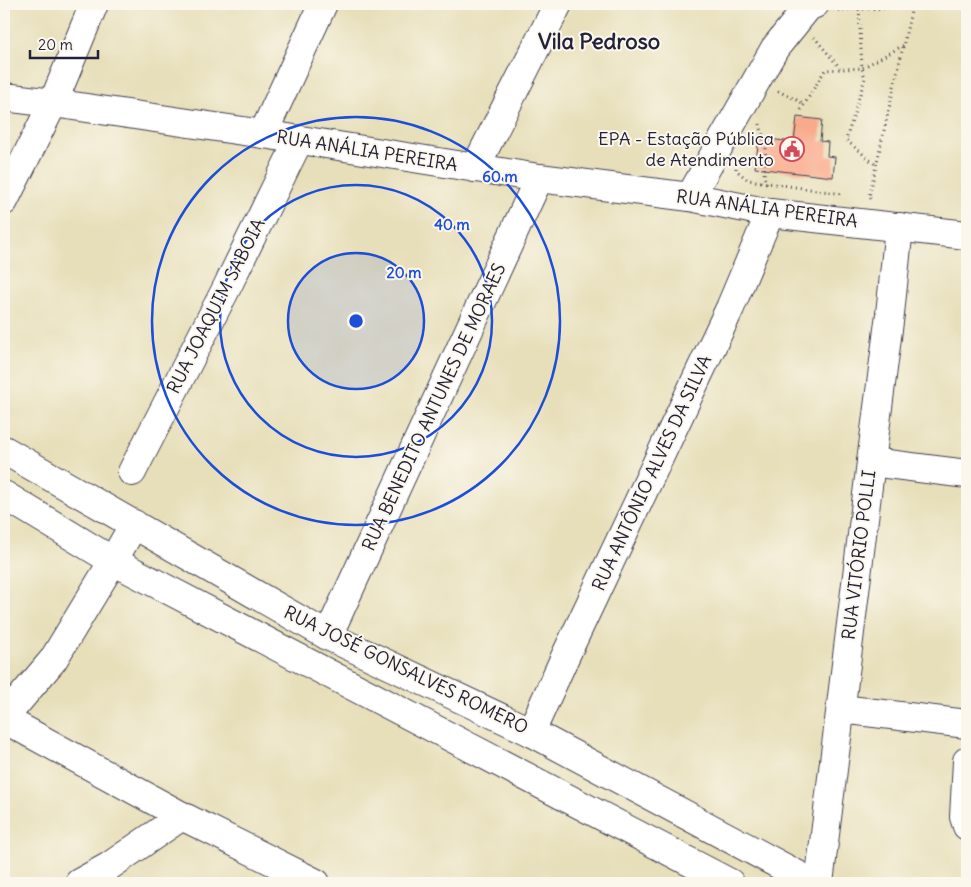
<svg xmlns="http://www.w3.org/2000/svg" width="971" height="887" font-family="Delius,sans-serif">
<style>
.building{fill:#f9aa8c}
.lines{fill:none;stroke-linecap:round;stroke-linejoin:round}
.minor-casing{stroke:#403e4e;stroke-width:30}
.path{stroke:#403e4e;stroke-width:3;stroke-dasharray:1 4;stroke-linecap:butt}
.minor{stroke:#fff;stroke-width:28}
.ring{fill:none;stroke:#1d4ed8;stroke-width:2.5}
.labels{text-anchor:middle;stroke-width:4;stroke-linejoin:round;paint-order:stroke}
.poi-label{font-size:18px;fill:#22223b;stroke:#fbf7ec;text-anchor:end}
.street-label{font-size:18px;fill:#22223b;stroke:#fbf7ec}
.district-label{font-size:22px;font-weight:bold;fill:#22223b;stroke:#fbf7ec}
.centre{fill:#1d4ed8;stroke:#fbf7ec;stroke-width:2.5}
.ring-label{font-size:15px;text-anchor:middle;font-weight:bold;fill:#1d4ed8;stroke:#fbf7ec;stroke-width:4;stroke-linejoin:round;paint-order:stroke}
</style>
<rect width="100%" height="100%" fill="#fbf7ec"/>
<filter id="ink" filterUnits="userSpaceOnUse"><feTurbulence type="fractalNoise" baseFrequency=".02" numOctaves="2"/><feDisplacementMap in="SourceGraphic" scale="10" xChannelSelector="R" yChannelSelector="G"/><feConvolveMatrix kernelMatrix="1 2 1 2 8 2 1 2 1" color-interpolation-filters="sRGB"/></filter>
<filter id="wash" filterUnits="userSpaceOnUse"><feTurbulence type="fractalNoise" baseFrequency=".0096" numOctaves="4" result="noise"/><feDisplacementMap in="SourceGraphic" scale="20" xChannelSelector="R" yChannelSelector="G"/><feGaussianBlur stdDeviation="1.12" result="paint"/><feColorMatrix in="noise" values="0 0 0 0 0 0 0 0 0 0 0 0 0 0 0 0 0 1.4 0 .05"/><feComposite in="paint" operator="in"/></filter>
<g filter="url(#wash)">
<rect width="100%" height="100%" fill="#e7dfba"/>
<g id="blocks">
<path class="building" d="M797,117L822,120L820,141L828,142L827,156L835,157L833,177L755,168L759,138L794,142Z"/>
</g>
</g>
<g filter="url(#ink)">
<use href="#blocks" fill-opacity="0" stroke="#403e4e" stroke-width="1"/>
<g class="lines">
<defs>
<g id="minor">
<path d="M4,97L53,103L263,134L539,178L690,197L770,213L967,235"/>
<path d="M263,134L323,4"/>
<path d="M475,168L558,4"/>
<path d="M690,197L775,48L808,7L815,4"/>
<path d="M4,201L53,103L94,4"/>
<path d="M4,450L328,636L531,732L813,883"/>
<path d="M871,462L967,474"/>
<path d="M132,472L227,287L299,140"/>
<path d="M4,495L113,561L730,883"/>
<path d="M328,636L539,178"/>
<path d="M841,709L967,724"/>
<path d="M4,718L53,660L113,561L134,524"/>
<path d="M4,719L182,816L316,883"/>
<path d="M531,732L564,659L730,308L770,213"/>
<path d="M967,761L964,817L967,826"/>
<path d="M79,883L108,867L182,816"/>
<path d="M819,883L871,462L890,314L899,227"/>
</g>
</defs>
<use href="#minor" class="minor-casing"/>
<g class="path">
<path d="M859,9L862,68L904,45"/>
<path d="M838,10L912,7L869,197L872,199"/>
<path d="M814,37L840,68"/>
<path d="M778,91L805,104"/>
<path d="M801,110L825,70L862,68L865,78L846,140L876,165"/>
<path d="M760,124L766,148L764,177L767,184"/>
<path d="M736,168V170L748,180L843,194"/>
</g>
<use href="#minor" class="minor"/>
</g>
</g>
<circle cx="356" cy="321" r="68" fill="#1d4ed8" fill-opacity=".12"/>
<g class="ring">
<circle cx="356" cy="321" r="68"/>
<circle cx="356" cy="321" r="136"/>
<circle cx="356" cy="321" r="204"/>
</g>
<defs>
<symbol id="civic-ring" viewBox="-11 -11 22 22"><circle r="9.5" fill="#fbf7ec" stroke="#d1495b" stroke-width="1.5"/><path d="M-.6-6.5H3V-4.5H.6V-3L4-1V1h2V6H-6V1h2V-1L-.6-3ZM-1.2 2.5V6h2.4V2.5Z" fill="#d1495b"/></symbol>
</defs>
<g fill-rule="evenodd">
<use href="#civic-ring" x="778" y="135" width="28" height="28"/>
</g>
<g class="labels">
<g class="poi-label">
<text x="774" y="145">EPA - Estação Pública<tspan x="774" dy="21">de Atendimento</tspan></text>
</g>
<g class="street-label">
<text transform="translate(367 151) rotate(9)" y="6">RUA ANÁLIA PEREIRA</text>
<text transform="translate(767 209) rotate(8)" y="6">RUA ANÁLIA PEREIRA</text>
<text transform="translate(216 306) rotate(-63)" y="6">RUA JOAQUIM SABOIA</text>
<text transform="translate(434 407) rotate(-65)" y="6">RUA BENEDITO ANTUNES DE MORAES</text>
<text transform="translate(652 473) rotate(-65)" y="6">RUA ANTÔNIO ALVES DA SILVA</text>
<text transform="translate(859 555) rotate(-83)" y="6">RUA VITÓRIO POLLI</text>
<text transform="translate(406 670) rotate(26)" y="6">RUA JOSÉ GONSALVES ROMERO</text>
</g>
<g class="district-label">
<text x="599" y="49">Vila Pedroso</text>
</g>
</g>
<circle cx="356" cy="321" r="8" class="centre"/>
<g class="ring-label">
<text x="500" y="182">60 m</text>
<text x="452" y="230">40 m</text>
<text x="404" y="278">20 m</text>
</g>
<rect width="971" height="887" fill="none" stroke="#fbf7ec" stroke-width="20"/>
<path d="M30 50v8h68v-8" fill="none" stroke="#22223b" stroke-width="2.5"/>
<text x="38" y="50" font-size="15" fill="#22223b" stroke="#fbf7ec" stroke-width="4" paint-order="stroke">20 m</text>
</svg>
